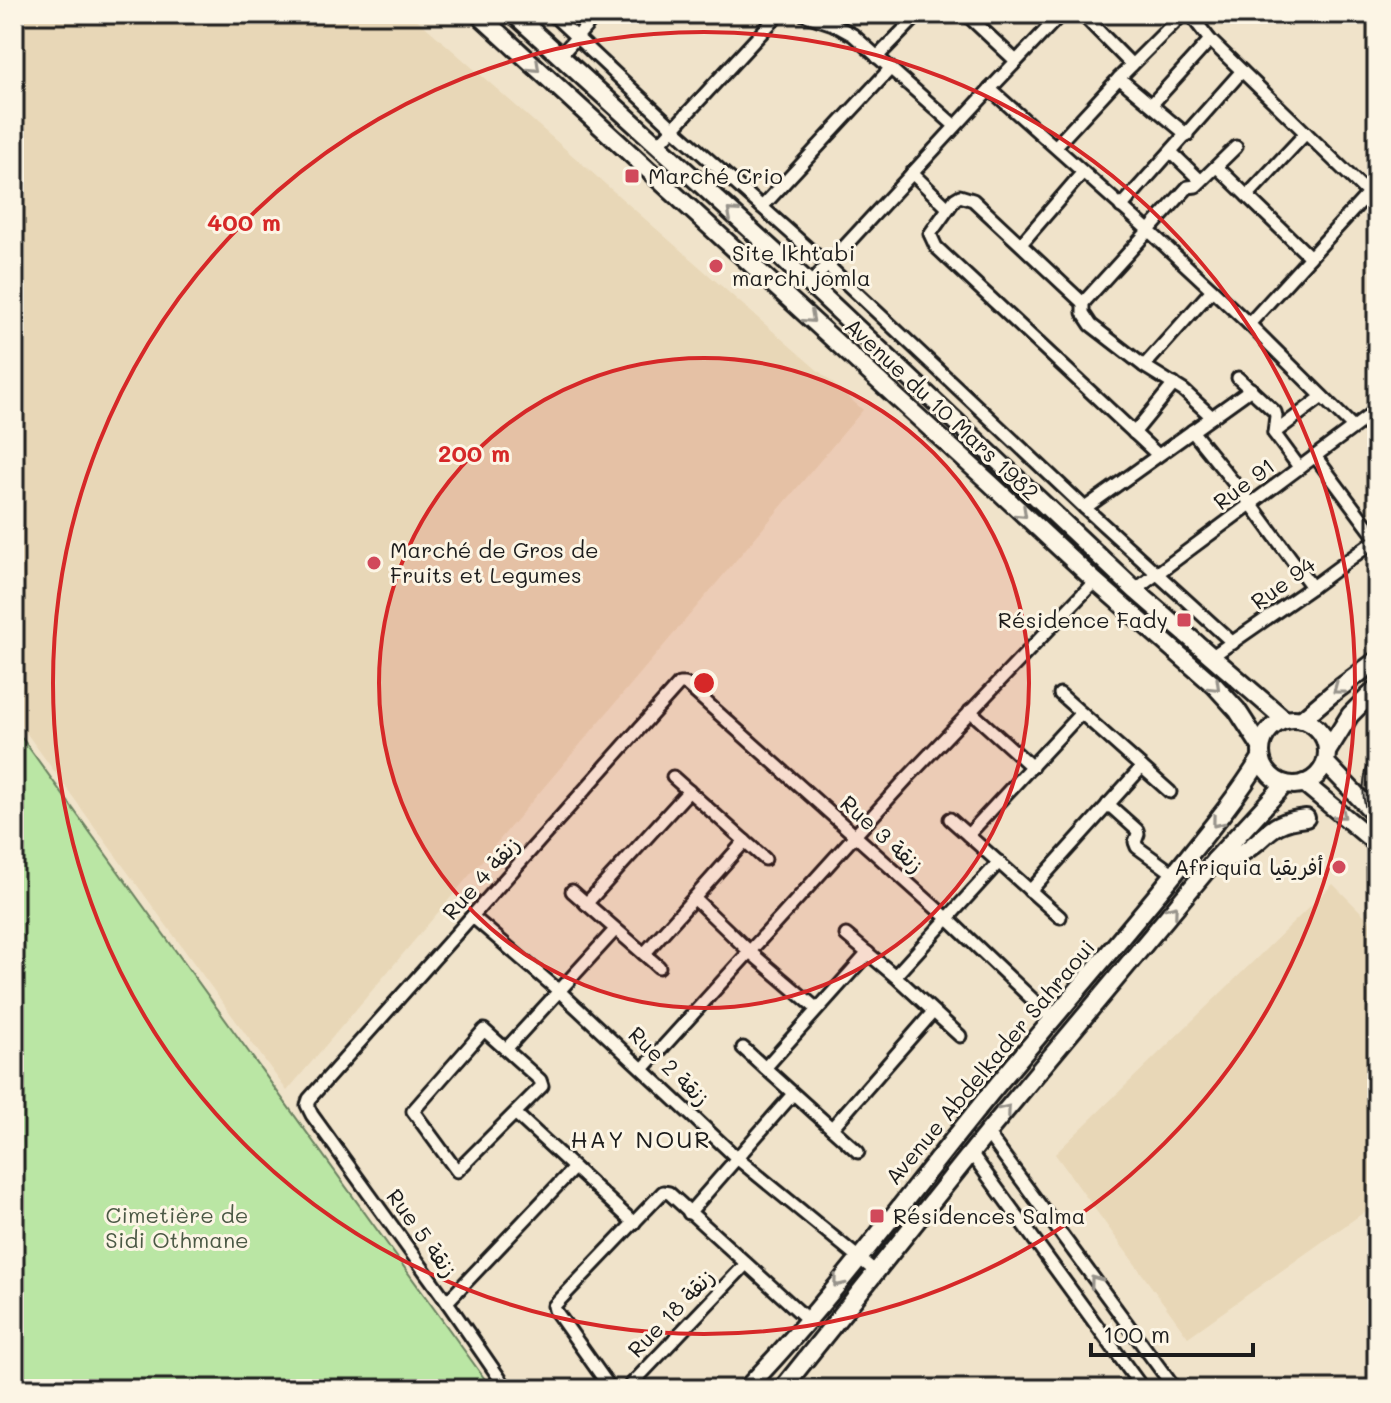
<svg xmlns="http://www.w3.org/2000/svg" width="1391" height="1403" font-family="Mali,'Playpen Sans Arabic',sans-serif">
<style>
.built{fill:#e8d7b7}
.green{fill:#bae6a4;stroke:#6b8160;stroke-width:2}
.lines{fill:none;stroke-linecap:round;stroke-linejoin:round}
.minor-casing{stroke:#1c1c1c;stroke-width:17}
.secondary-casing{stroke:#1c1c1c;stroke-width:22}
.minor{stroke:#fcf5e5;stroke-width:11}
.secondary{stroke:#fcf5e5;stroke-width:16}
.tram{stroke:#1c1c1c;stroke-width:2}
.oneway{stroke:#97938b}
.ring{fill:none;stroke:#d62828;stroke-width:4}
.poi-dot{fill:#d1495b;stroke:#fcf5e5;stroke-width:3}
.labels{text-anchor:middle;stroke-width:6;stroke-linejoin:round;paint-order:stroke}
.poi-label{font-size:22px;fill:#1c1c1c;stroke:#fcf5e5;text-anchor:start}
.street-label{font-size:22px;fill:#1c1c1c;stroke:#fcf5e5}
.park-label{font-size:22px;fill:#4b5945;stroke:#fcf5e5}
.neighbourhood-label{font-size:24px;letter-spacing:2px;fill:#1c1c1c;stroke:#fcf5e5}
.centre{fill:#d62828;stroke:#fcf5e5;stroke-width:4}
.ring-label{font-size:24px;text-anchor:middle;font-weight:bold;fill:#d62828;stroke:#fcf5e5;stroke-width:6;stroke-linejoin:round;paint-order:stroke}
</style>
<rect width="100%" height="100%" fill="#f0e3ca"/>
<filter id="ink" filterUnits="userSpaceOnUse"><feTurbulence type="fractalNoise" baseFrequency=".0125" numOctaves="2"/><feDisplacementMap in="SourceGraphic" scale="16" xChannelSelector="R" yChannelSelector="G"/><feConvolveMatrix kernelMatrix="1 2 1 2 8 2 1 2 1" color-interpolation-filters="sRGB"/></filter>
<g filter="url(#ink)">
<g class="built">
<path d="M33,14H411L863,410L287,1091L14,716V28Z"/>
<path d="M1333,884L1377,928V1203L1188,1337L1055,1154Z"/>
</g>
<path class="green" d="M14,727L492,1389H14Z"/>
<g class="lines">
<defs>
<g id="minor">
<path d="M552,14L673,128L827,265L1085,508L1233,643"/>
<path d="M803,14L833,24L853,35L955,126"/>
<path d="M966,14L1016,61"/>
<path d="M1082,14L1132,65"/>
<path d="M1183,14L1119,78L1187,135"/>
<path d="M1190,14L1210,40L1377,202"/>
<path d="M560,56L597,14"/>
<path d="M877,57L919,14"/>
<path d="M990,89L1148,230L1249,324L1353,427"/>
<path d="M1152,104L1210,40"/>
<path d="M658,145L779,14"/>
<path d="M1056,146L1119,78"/>
<path d="M1171,152L1201,181"/>
<path d="M1217,167L1310,257"/>
<path d="M912,173L948,208"/>
<path d="M1247,196L1306,133"/>
<path d="M762,207L890,69"/>
<path d="M1121,207L1242,71"/>
<path d="M1021,244L1083,172"/>
<path d="M810,284L990,89L1061,14"/>
<path d="M1083,303L973,200L960,196L955,199L930,234L936,247L1158,455"/>
<path d="M1249,324L1377,184"/>
<path d="M1144,366L1212,290"/>
<path d="M1238,378L1275,412L1276,416L1274,433L1299,467"/>
<path d="M1212,417L1184,391L1144,366L1091,325L1083,313V303L1188,187L1196,186L1236,147"/>
<path d="M1192,431L1251,504L1312,587"/>
<path d="M1134,433L1174,384"/>
<path d="M1274,433L1322,397"/>
<path d="M1315,456L1377,539"/>
<path d="M1085,508L1251,389"/>
<path d="M1135,590L1377,410"/>
<path d="M1211,657L1312,587L1377,539"/>
<path d="M1060,694L1170,792"/>
<path d="M970,711L1032,767"/>
<path d="M673,777L765,859"/>
<path d="M1108,804L1137,830L1138,834L1135,842L1137,847L1174,874"/>
<path d="M950,819L1060,917"/>
<path d="M968,835L1081,713"/>
<path d="M572,891L659,967"/>
<path d="M1030,891L1142,767"/>
<path d="M694,898L750,952L817,1009"/>
<path d="M586,904L689,791"/>
<path d="M473,917L559,991L738,1159L876,1272"/>
<path d="M846,935L895,976L960,1036"/>
<path d="M644,954L745,841"/>
<path d="M895,976L999,862"/>
<path d="M484,1030L540,1080L542,1086L457,1171L413,1111Z"/>
<path d="M743,1048L858,1152"/>
<path d="M506,1049L615,930"/>
<path d="M765,1068L868,953"/>
<path d="M643,1069L909,776L1095,581"/>
<path d="M516,1114L634,1223"/>
<path d="M832,1128L933,1012"/>
<path d="M987,1133L1175,1389"/>
<path d="M971,1153L1143,1389"/>
<path d="M689,1213L793,1094"/>
<path d="M447,1302L574,1168"/>
<path d="M507,1389L447,1302L312,1115L307,1105L309,1099L679,684H685L687,685L947,918L1053,1019"/>
<path d="M611,1389L555,1310L554,1306L663,1192L669,1193L808,1320"/>
<path d="M627,1389L745,1265"/>
</g>
<g id="secondary">
<path d="M478,14L990,483L1095,581L1215,686L1237,710L1261,747"/>
<path d="M514,14L810,284L1135,590L1285,720"/>
<circle cx="1294" cy="752" r="33"/>
<path d="M1301,720L1333,693L1377,660"/>
<path d="M1327,752L1350,715L1377,688"/>
<path d="M1326,763L1371,810L1377,814"/>
<path d="M1304,783L1377,844"/>
<path d="M1215,860C1224,858 1233,858 1240,854C1269,838 1266,822 1306,818"/>
<path d="M746,1389C837,1294 914,1186 998,1084C1055,1016 1113,949 1170,879C1202,839 1234,802 1261,758"/>
<path d="M782,1389L987,1133L1215,860L1285,784"/>
</g>
</defs>
<use href="#minor" class="minor-casing"/>
<use href="#secondary" class="secondary-casing"/>
<use href="#minor" class="minor"/>
<use href="#secondary" class="secondary"/>
<path class="tram" d="M1377,748C1361,771 1357,806 1377,828"/>
</g>
<defs><path id="oneway-chevron" d="M-2-3.5L2.5 0L-2 3.5" fill="none" stroke-width="1.6" stroke-linecap="round" stroke-linejoin="round" transform="scale(2)"/></defs>
<g class="oneway">
<use href="#oneway-chevron" transform="translate(535 67) rotate(43)"/>
<use href="#oneway-chevron" transform="translate(732 213) rotate(-138)"/>
<use href="#oneway-chevron" transform="translate(810 318) rotate(42)"/>
<use href="#oneway-chevron" transform="translate(1022 513) rotate(43)"/>
<use href="#oneway-chevron" transform="translate(1215 686) rotate(44)"/>
<use href="#oneway-chevron" transform="translate(1338 689) rotate(143)"/>
<use href="#oneway-chevron" transform="translate(1341 814) rotate(40)"/>
<use href="#oneway-chevron" transform="translate(1217 822) rotate(129)"/>
<use href="#oneway-chevron" transform="translate(1173 910) rotate(-50)"/>
<use href="#oneway-chevron" transform="translate(1006 1110) rotate(-50)"/>
<use href="#oneway-chevron" transform="translate(1095 1281) rotate(-127)"/>
<use href="#oneway-chevron" transform="translate(838 1282) rotate(129)"/>
</g>
</g>
<circle cx="704" cy="683" r="325" fill="#d62828" fill-opacity=".12"/>
<g class="ring">
<circle cx="704" cy="683" r="325"/>
<circle cx="704" cy="683" r="651"/>
</g>
<g class="poi-dot">
<rect x="624" y="168" width="16" height="16" rx="4"/>
<circle cx="716" cy="266" r="8"/>
<circle cx="374" cy="563" r="8"/>
<rect x="1176" y="612" width="16" height="16" rx="4"/>
<circle cx="1339" cy="867" r="8"/>
<rect x="869" y="1208" width="16" height="16" rx="4"/>
</g>
<g class="labels">
<g class="poi-label">
<text x="648" y="184">Marché Crio</text>
<text x="732" y="261">Site lkhtabi<tspan x="732" dy="25">marchi jomla</tspan></text>
<text x="390" y="558">Marché de Gros de<tspan x="390" dy="25">Fruits et Legumes</tspan></text>
<text x="1168" y="628" text-anchor="end">Résidence Fady</text>
<text x="1323" y="875" text-anchor="end">Afriquia أفريقيا</text>
<text x="893" y="1224">Résidences Salma</text>
</g>
<g class="street-label">
<text transform="translate(942 409) rotate(43)" y="8">Avenue du 10 Mars 1982</text>
<text transform="translate(1244 484) rotate(-37)" y="8">Rue 91</text>
<text transform="translate(1283 583) rotate(-36)" y="8">Rue 94</text>
<text transform="translate(882 834) rotate(42)" y="8">Rue 3 زنقة</text>
<text transform="translate(481 878) rotate(-48)" y="8">Rue 4 زنقة</text>
<text transform="translate(990 1062) rotate(-50)" y="8">Avenue Abdelkader Sahraoui</text>
<text transform="translate(669 1066) rotate(44)" y="8">Rue 2 زنقة</text>
<text transform="translate(422 1233) rotate(54)" y="8">Rue 5 زنقة</text>
<text transform="translate(671 1313) rotate(-46)" y="8">Rue 18 زنقة</text>
</g>
<g class="park-label">
<text x="177" y="1223">Cimetière de<tspan x="177" dy="25">Sidi Othmane</tspan></text>
</g>
<g class="neighbourhood-label">
<text x="641" y="1148">HAY NOUR</text>
</g>
</g>
<circle cx="704" cy="683" r="12" class="centre"/>
<g class="ring-label">
<text x="244" y="231">400 m</text>
<text x="474" y="462">200 m</text>
</g>
<rect width="1391" height="1403" fill="none" stroke="#fcf5e5" stroke-width="48"/>
<rect x="24" y="24" width="1343" height="1355" fill="none" stroke="#1c1c1c" stroke-width="3" filter="url(#ink)"/>
<path d="M1091 1343v12h162v-12" fill="none" stroke="#1c1c1c" stroke-width="4"/>
<text x="1103" y="1343" font-size="24" fill="#1c1c1c" stroke="#fcf5e5" stroke-width="6" paint-order="stroke">100 m</text>
</svg>
